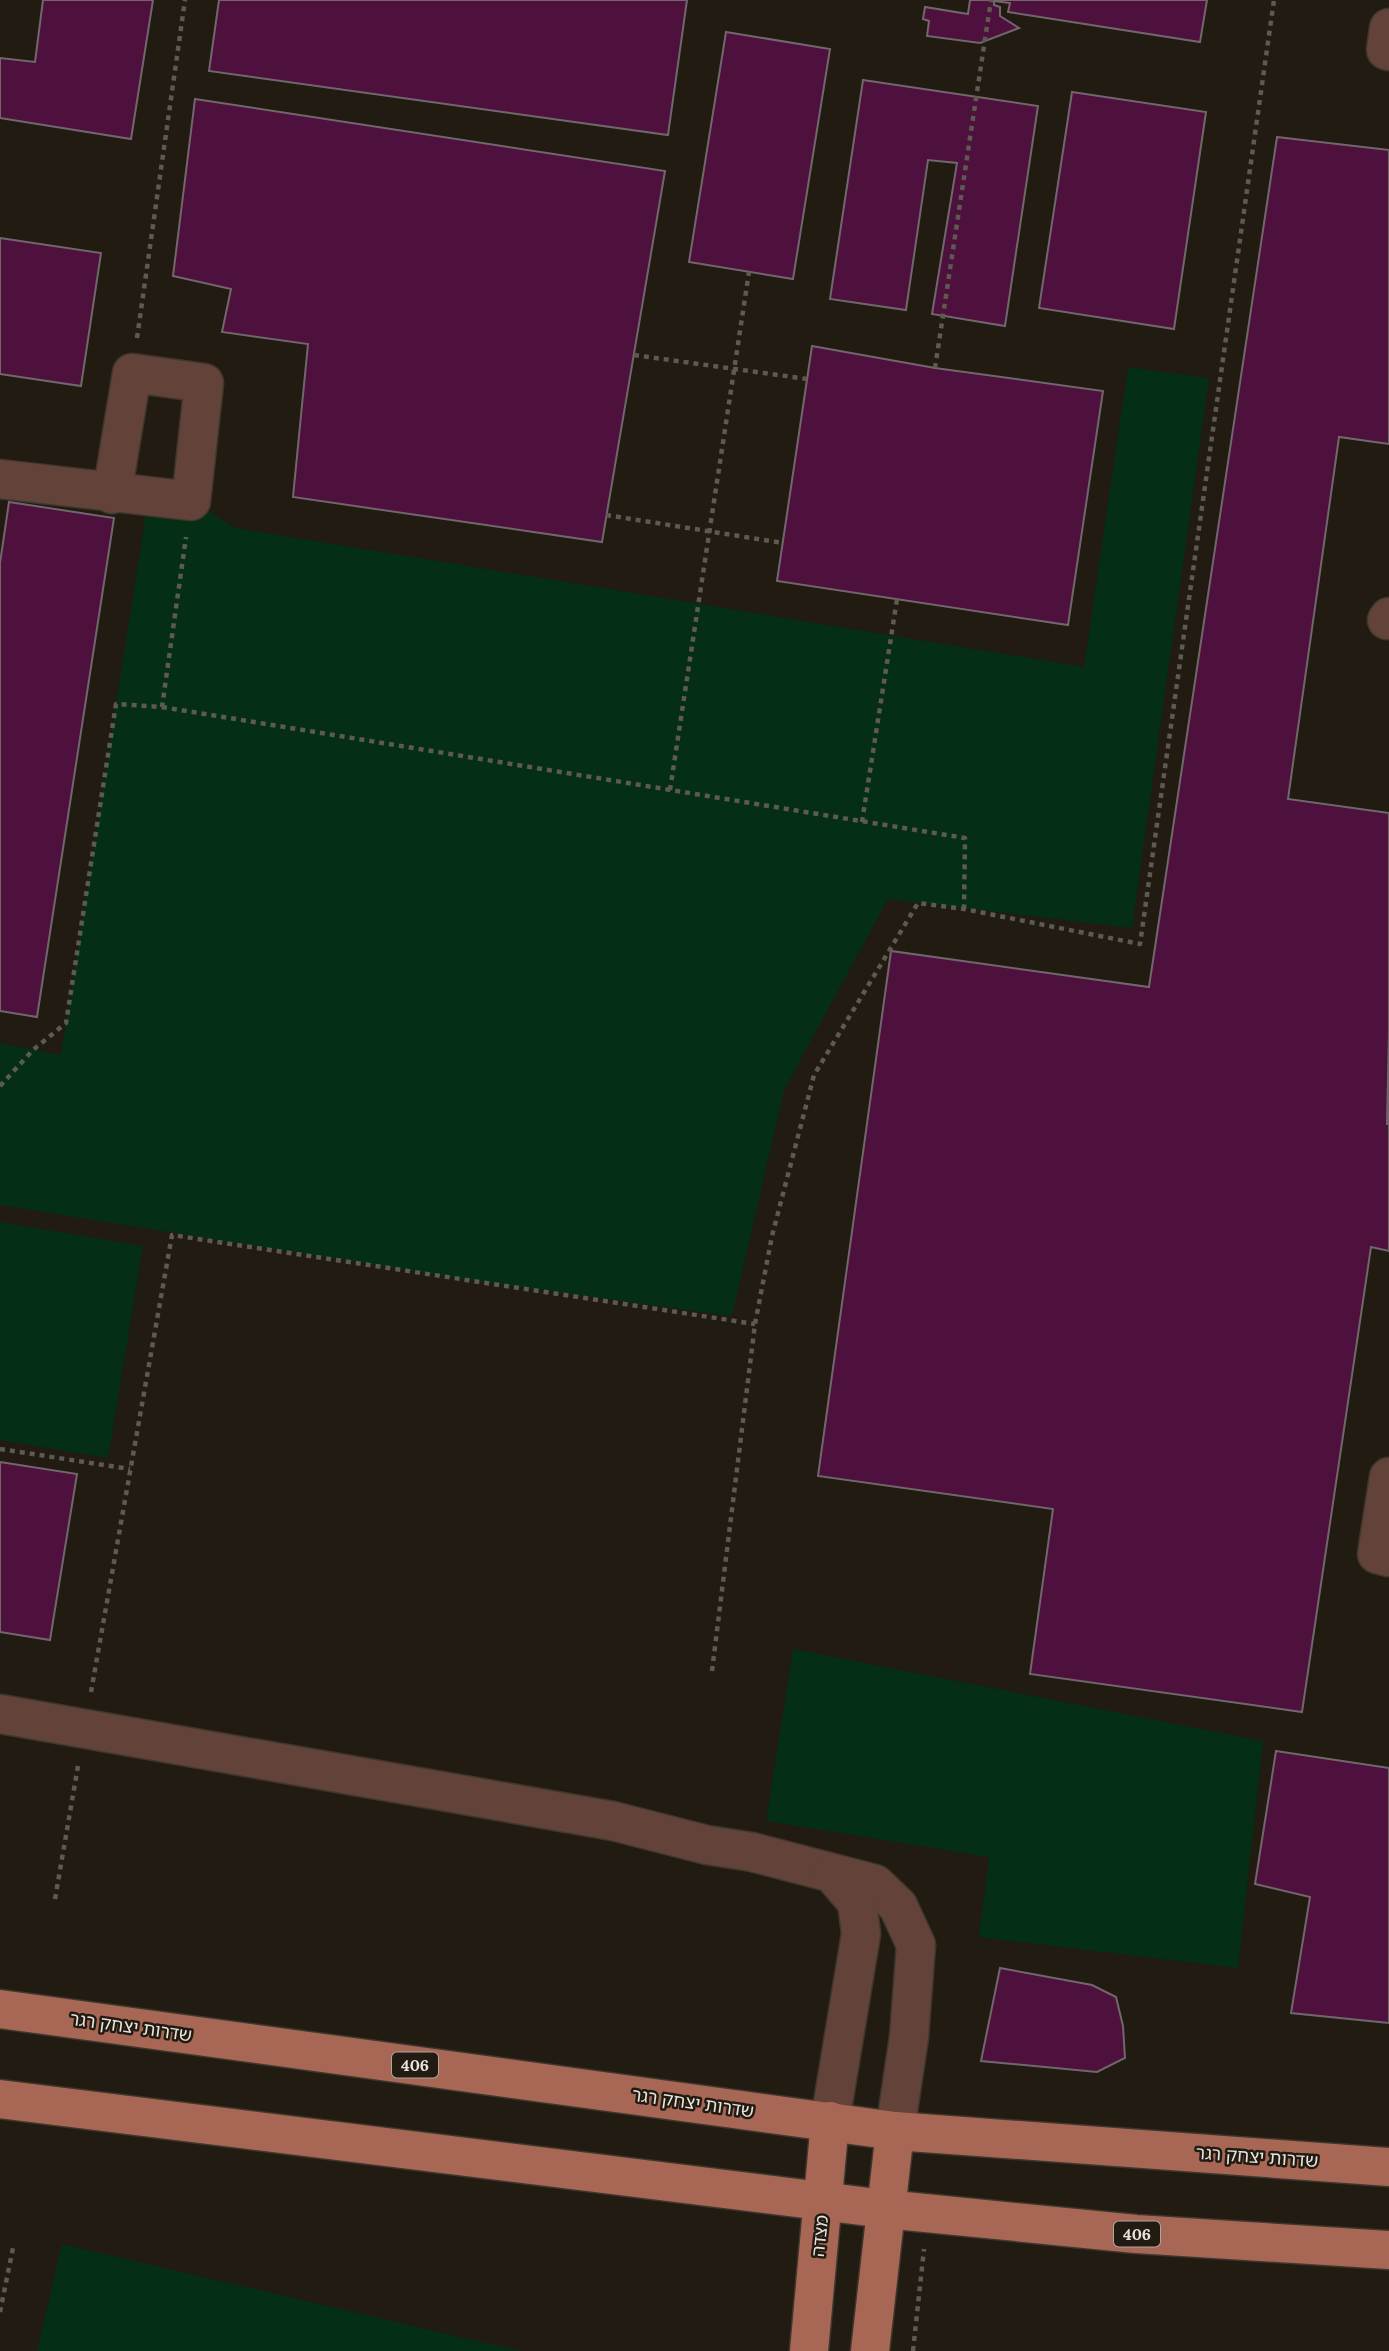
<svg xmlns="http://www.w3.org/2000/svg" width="1389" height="2351" font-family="Lora,'Noto Sans Hebrew',serif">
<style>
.green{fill:#042f15}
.building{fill:#4e103c;stroke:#72666d;stroke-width:2}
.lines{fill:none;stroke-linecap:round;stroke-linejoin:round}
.minor-casing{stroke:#3d372e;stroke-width:41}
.major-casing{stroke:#3d372e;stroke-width:41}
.path{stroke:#5e5951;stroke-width:4.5;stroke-dasharray:5 5;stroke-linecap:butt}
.minor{stroke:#624239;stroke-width:38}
.major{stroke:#a86654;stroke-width:38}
.labels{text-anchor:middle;stroke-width:5;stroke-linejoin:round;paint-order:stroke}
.shield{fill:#211b12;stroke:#aca7a0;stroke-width:2}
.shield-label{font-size:16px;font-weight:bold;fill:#e7e3dd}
.street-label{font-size:18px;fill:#e7e3dd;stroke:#211b12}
</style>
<rect width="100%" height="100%" fill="#211b12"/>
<g class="green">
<path d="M1128,367L1209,378L1132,928L888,899L784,1090L732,1316L467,1280L0,1205V1043L61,1055L146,513L191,501L236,528L1084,667Z"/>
<path d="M0,1222L143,1246L108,1458L0,1440Z"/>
<path d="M793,1649L1263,1741L1238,1968L979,1937L989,1857L766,1821Z"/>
<path d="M62,2244L520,2351H37Z"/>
</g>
<g class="building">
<path d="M43,0H153L131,139L0,118V58L35,62Z"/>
<path d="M219,0H687L668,135L209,71Z"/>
<path d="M970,0H1207L1200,42L1008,12L1010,3L994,1V5L1000,7V16L1019,28L980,43L927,36L929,21L923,19L925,7L968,14Z"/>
<path d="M726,32L830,49L793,279L689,262Z"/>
<path d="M863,80L1038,106L1005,326L932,314L957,163L928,160L906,310L830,299Z"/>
<path d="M1072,92L1206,112L1174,329L1039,308Z"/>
<path d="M195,99L665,171L602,542L293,497L308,344L222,332L231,289L173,276Z"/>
<path d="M1277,137L1389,150V444L1339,437L1288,799L1389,813V1251L1371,1247L1302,1712L1030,1674L1053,1509L818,1476L891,951L1149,987Z"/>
<path d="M0,238L101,253L81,386L0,374Z"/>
<path d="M812,346L935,368L1103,391L1068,625L777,581Z"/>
<path d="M9,502L114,518L37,1017L0,1011V563Z"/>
<path d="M1389,1030V1124H1387Z"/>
<path d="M0,1462L77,1474L50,1640L0,1632Z"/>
<path d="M1276,1751L1389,1768V2023L1291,2013L1310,1897L1255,1884Z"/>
<path d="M1000,1968L1092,1985L1116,1997L1123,2026L1125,2058L1097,2072L981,2061Z"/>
</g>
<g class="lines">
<defs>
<g id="minor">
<path d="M1389,28L1386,50L1389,51"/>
<path d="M0,479L191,501L204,383L132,373L112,494"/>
<path d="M1387,620L1389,617"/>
<path d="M1389,1477L1377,1554L1389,1557"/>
<path d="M0,1714L613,1821L707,1845L752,1852L875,1884L898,1906L916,1945L909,2037L895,2131"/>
<path d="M830,2121L861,1934L857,1902L832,1873"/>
</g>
<g id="major">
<path d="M0,2009L895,2131L1389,2167"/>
<path d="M0,2099L885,2209L1136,2234L1389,2250"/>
<path d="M809,2351L830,2121"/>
<path d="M870,2351L895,2131"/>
</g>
</defs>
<use href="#minor" class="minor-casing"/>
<use href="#major" class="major-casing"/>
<g class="path">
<path d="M137,338L185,0"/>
<path d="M634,355L807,379"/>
<path d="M935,368L991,0"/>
<path d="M606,515L783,543"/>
<path d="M162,707L965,838L964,909"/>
<path d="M670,790L749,272"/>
<path d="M862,822L897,599"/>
<path d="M0,1086L33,1050L66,1023L116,704L162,707L186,537"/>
<path d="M0,1449L130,1469"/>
<path d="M712,1671L755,1324L772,1236L814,1075L918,903L964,909L1140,944L1274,0"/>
<path d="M91,1692L172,1235L755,1324"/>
<path d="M55,1899L78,1766"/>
<path d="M0,2312L13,2248"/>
<path d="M913,2351L924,2249"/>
</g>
<use href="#minor" class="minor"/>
<use href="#major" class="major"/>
</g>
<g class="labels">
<g class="shield">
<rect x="392" y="2052.5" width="46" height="25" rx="5"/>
<rect x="1114" y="2221.5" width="46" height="25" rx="5"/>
</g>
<g class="shield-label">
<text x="415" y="2071">406</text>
<text x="1137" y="2240">406</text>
</g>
<g class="street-label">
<text transform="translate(131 2027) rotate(8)" y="6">שדרות יצחק רגר</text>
<text transform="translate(693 2103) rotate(8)" y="6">שדרות יצחק רגר</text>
<text transform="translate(1257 2157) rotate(4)" y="6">שדרות יצחק רגר</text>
<text transform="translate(820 2236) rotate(-84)" y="6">מצדה</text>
</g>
</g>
</svg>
